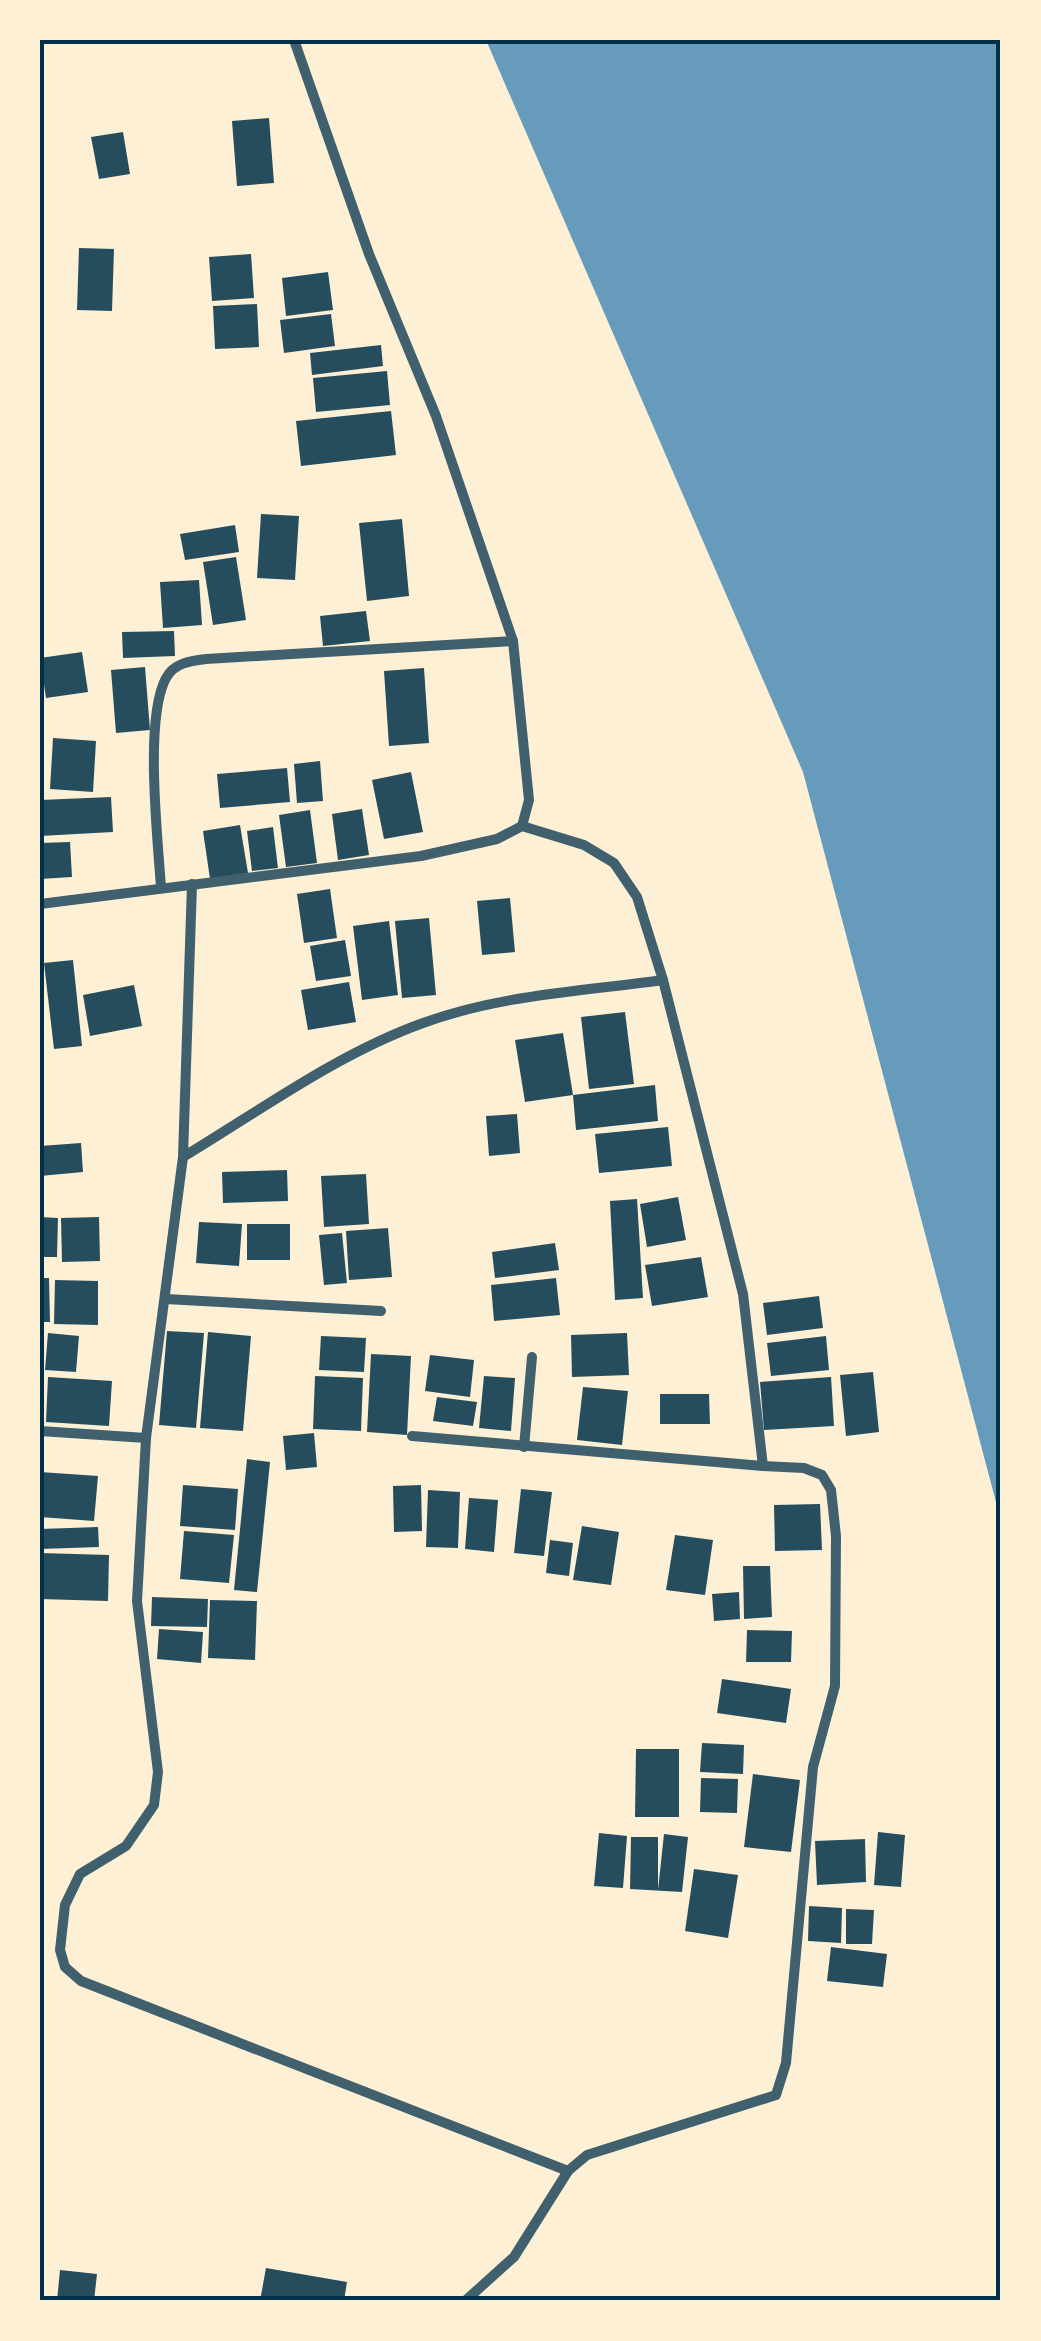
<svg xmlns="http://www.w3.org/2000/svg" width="1041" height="2341" font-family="Karla,sans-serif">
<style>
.water{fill:#669bbc}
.building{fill:#264d5e}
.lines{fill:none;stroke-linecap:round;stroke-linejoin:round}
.minor{stroke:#3f606c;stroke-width:10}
.neatline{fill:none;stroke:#003049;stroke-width:4}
</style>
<rect width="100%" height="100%" fill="#fdf0d5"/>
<path class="water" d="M486,40H1001V1521L803,772Z"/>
<g class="building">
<path d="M269,118L274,183L237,186L232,121Z"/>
<path d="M123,132L130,174L99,179L91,137Z"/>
<path d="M79,248L114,249L112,311L77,310Z"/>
<path d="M251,254L254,298L212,301L209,257Z"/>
<path d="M328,272L333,310L286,316L282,278Z"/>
<path d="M257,304L259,347L215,349L213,306Z"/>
<path d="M331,314L335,346L284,353L280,320Z"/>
<path d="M381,345L383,366L312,375L310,353Z"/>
<path d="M387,371L390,405L316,412L313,378Z"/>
<path d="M391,411L396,455L301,466L296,421Z"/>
<path d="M261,514L299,516L295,580L257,578Z"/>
<path d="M402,519L409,596L367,601L359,523Z"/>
<path d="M235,525L239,552L185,560L180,534Z"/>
<path d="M236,557L246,620L213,625L203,562Z"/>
<path d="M199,580L202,625L163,628L160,582Z"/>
<path d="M366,611L370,641L323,646L320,616Z"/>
<path d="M174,631L175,656L123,658L122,632Z"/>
<path d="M82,652L88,692L46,698L40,658Z"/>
<path d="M145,667L150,730L116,733L111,670Z"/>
<path d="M424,668L429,743L389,746L384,671Z"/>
<path d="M53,738L96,741L93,792L50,789Z"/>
<path d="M320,761L323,801L297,803L294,764Z"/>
<path d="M287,768L290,802L220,808L217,774Z"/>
<path d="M411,772L423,832L384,839L372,780Z"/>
<path d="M111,797L113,832L40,836V800Z"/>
<path d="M362,809L369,855L338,860L332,814Z"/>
<path d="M310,810L317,863L286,867L279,815Z"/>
<path d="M240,825L248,873L210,879L203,831Z"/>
<path d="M273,827L278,868L252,871L247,831Z"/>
<path d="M70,842L72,877L40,879V843Z"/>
<path d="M330,889L337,938L304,943L297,894Z"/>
<path d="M510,898L515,952L482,955L477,901Z"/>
<path d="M429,918L436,995L402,998L395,921Z"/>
<path d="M389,921L398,995L362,1000L353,926Z"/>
<path d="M345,940L351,976L316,981L310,946Z"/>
<path d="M73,960L82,1046L54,1049L44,963Z"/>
<path d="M349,982L356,1022L308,1030L301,990Z"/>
<path d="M134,985L142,1026L90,1036L83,995Z"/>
<path d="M625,1012L634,1084L589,1089L581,1017Z"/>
<path d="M563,1033L573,1095L525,1102L515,1040Z"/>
<path d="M655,1085L658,1121L576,1130L573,1095Z"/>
<path d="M517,1114L520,1153L489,1156L486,1116Z"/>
<path d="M668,1127L672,1166L599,1173L595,1134Z"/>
<path d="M81,1143L83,1172L40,1176V1146Z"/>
<path d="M287,1170L288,1201L223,1203L222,1172Z"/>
<path d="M366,1174L369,1224L324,1227L321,1176Z"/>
<path d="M678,1197L686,1240L647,1247L640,1204Z"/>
<path d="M637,1199L643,1298L615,1300L610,1201Z"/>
<path d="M40,1217L58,1218L57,1257H40Z"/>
<path d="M99,1217L100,1261L62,1262L61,1218Z"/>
<path d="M199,1222L242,1224L239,1266L196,1263Z"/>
<rect x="247" y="1224" width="43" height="36"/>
<path d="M388,1228L392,1277L349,1280L346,1231Z"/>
<path d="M342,1233L347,1283L324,1285L319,1235Z"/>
<path d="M555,1243L559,1270L495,1278L492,1252Z"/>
<path d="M701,1257L708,1297L652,1306L645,1265Z"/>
<path d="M40,1278H49L50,1322H40Z"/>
<path d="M556,1278L560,1315L494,1321L491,1285Z"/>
<path d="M55,1280L98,1281V1325L54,1324Z"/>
<path d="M819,1296L823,1328L767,1335L763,1303Z"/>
<path d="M167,1331L204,1333L196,1428L159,1425Z"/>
<path d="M208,1332L251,1336L243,1431L200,1428Z"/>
<path d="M48,1333L79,1336L76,1372L45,1370Z"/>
<path d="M627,1333L629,1375L572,1377L571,1335Z"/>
<path d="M321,1336L366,1338L364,1372L319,1370Z"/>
<path d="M826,1336L829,1370L771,1376L767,1343Z"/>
<path d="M371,1354L411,1356L407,1435L367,1432Z"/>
<path d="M430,1355L474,1360L470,1397L425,1391Z"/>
<path d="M873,1372L879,1432L846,1436L840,1375Z"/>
<path d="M315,1376L363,1378L361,1431L313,1429Z"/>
<path d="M484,1376L515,1378L511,1431L479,1428Z"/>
<path d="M48,1377L112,1381L109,1426L46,1422Z"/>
<path d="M831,1377L834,1426L764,1430L760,1382Z"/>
<path d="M583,1387L628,1391L622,1445L577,1440Z"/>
<path d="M660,1394H709L710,1424H660Z"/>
<path d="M437,1397L477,1402L473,1426L433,1421Z"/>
<path d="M314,1433L317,1467L286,1470L283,1436Z"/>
<path d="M247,1459L270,1462L257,1592L234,1590Z"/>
<path d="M40,1472L98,1476L94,1521L40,1517Z"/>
<path d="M183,1485L238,1489L235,1530L180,1526Z"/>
<path d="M421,1485L422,1531L394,1532L393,1486Z"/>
<path d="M521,1489L552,1492L544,1556L514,1553Z"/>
<path d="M428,1490L460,1492L458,1548L426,1547Z"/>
<path d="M469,1498L498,1500L494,1552L465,1549Z"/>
<path d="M820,1504L822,1550L775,1551L774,1505Z"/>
<path d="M582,1526L619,1532L611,1585L573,1580Z"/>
<path d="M98,1527L99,1547L40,1549V1529Z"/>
<path d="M184,1531L234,1535L229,1583L180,1579Z"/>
<path d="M675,1535L713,1540L705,1595L666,1590Z"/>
<path d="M550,1540L573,1543L569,1576L546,1573Z"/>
<path d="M40,1553L109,1555L108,1601L40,1599Z"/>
<path d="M743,1566H770L772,1617L744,1619Z"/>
<path d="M739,1592L740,1619L714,1621L712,1594Z"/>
<path d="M152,1597L208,1599L207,1627L151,1626Z"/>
<path d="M210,1600L257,1601L255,1660L208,1658Z"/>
<path d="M159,1629L203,1632L201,1663L157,1659Z"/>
<path d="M747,1630L792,1631L791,1662H746Z"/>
<path d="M722,1679L791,1689L786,1723L717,1713Z"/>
<path d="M702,1743L744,1745L743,1774L700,1772Z"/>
<path d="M636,1749H679V1817H635Z"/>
<path d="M753,1774L800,1780L791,1852L744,1847Z"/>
<path d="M701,1778L738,1779L737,1813L700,1812Z"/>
<path d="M878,1832L905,1835L901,1887L874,1885Z"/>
<path d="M599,1833L627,1836L623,1888L594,1886Z"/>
<path d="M664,1834L688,1837L682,1892L630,1889L631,1837H658V1890Z"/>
<path d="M865,1839L866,1882L817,1885L815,1841Z"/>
<path d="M694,1869L738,1875L728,1938L685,1931Z"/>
<path d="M809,1906L842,1908L841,1943L808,1941Z"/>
<path d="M846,1909L874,1910L872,1944H846Z"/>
<path d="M831,1947L887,1954L883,1987L827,1981Z"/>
<path d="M266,2268L347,2282L344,2301H260Z"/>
<path d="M60,2270L97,2274L94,2301H57Z"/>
</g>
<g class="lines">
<g class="minor">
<path d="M192,884L183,1157L146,1438L137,1601L158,1772L154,1805L126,1846L80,1874L65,1905L60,1950L65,1967L81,1981L568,2171"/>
<path d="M161,888C158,840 144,719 166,678C174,663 190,661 206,659L513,641"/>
<path d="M40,904L421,856L497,839L522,826L529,800L513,641L436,416L369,254L294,40"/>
<path d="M183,1157C261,1110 337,1054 423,1023C499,995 584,991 663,980"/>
<path d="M166,1299L381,1311"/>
<path d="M40,1431L146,1438"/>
<path d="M412,1436L763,1466"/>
<path d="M524,1447L532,1357"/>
<path d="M465,2301L514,2257L568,2171L587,2155L776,2095L786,2063L813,1767L835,1686L836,1536L831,1490L822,1475L804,1468L763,1466L743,1294L663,980L637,897L614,863L584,845L522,826"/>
</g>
</g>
<rect width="1041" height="2341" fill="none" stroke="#fdf0d5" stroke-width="85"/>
<rect x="42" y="42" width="956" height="2256" class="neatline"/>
</svg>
